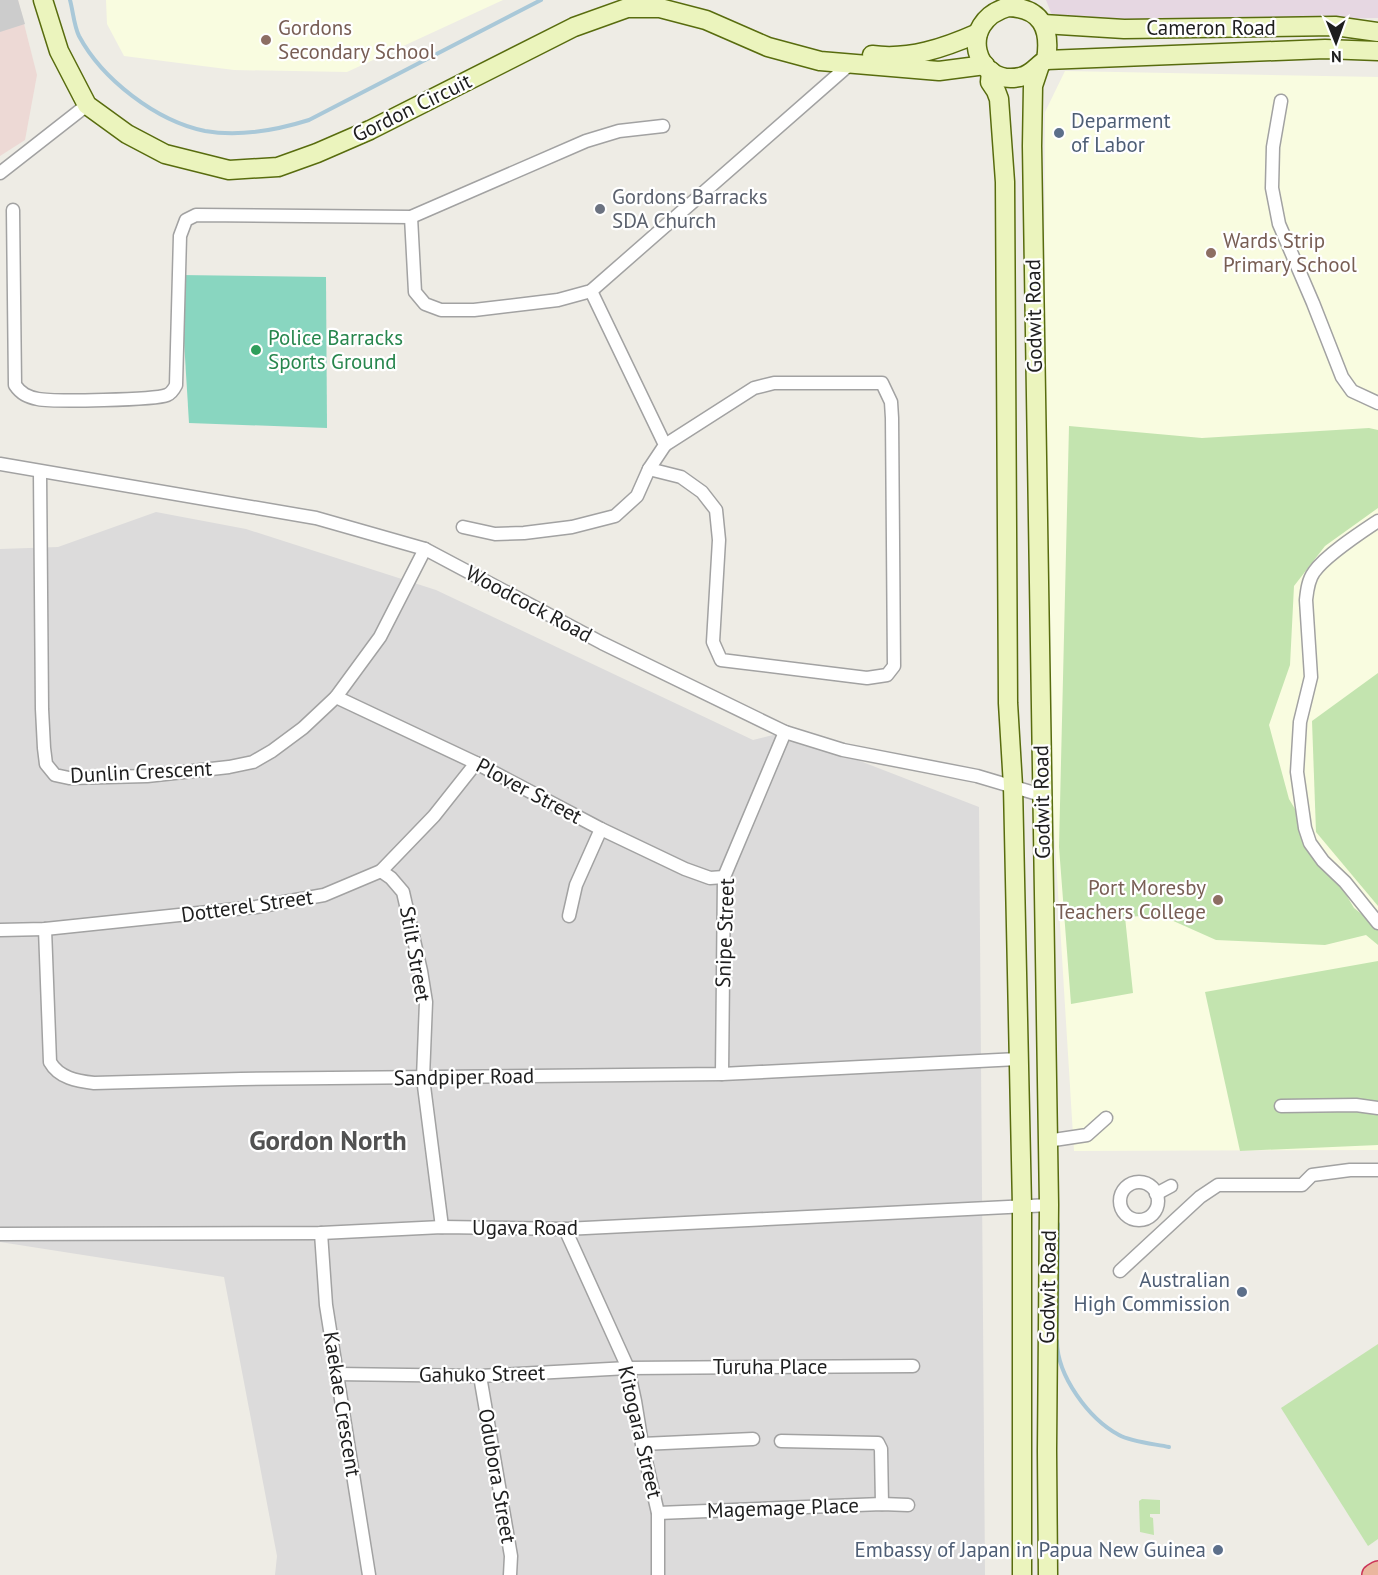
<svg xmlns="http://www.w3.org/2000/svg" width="1378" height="1575" font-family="'PT Sans',sans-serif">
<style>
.residential{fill:#dcdbdb}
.commercial{fill:#edd9d5}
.industrial{fill:#e6d7e2}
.education{fill:#f9fce0}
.religious{fill:#ccc}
.grass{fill:#c3e4af}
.pitch{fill:#89d6c0}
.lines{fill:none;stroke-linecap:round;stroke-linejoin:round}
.stream{stroke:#a9c8d8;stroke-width:4}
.minor-casing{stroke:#a2a2a2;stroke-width:15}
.secondary-casing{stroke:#586c0e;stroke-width:21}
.trunk-casing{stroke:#cb3358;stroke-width:24}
.minor{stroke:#fff;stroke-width:12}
.secondary{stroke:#ebf4bd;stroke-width:18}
.trunk{stroke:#eab69e;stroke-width:21}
.education-dot{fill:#8d6e63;stroke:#fff;stroke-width:2}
.service-dot{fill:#5c6f8a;stroke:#fff;stroke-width:2}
.worship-dot{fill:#6b7280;stroke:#fff;stroke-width:2}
.leisure-dot{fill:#2e9e5b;stroke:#fff;stroke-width:2}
.labels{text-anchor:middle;stroke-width:4.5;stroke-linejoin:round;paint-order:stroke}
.education-label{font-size:21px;fill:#785e54;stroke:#fff;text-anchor:start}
.street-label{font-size:21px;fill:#1e1e1e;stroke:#fff}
.service-label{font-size:21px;fill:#4e5e75;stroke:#fff;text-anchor:end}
.worship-label{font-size:21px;fill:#5b616d;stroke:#fff;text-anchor:start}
.leisure-label{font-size:21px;fill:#27864d;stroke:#fff;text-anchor:start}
.district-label{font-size:27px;font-weight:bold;fill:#515151;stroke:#fff}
</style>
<rect width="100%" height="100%" fill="#eeece5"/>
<path class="residential" d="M156,512L246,529L436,590L753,740L785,732L979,807L985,1575H275L277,1556L224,1277L0,1242V549L58,547Z"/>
<path class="commercial" d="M0,0H18L37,75L25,140L0,156Z"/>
<path class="industrial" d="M1046,0H1378V18L1055,23Z"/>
<g class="education">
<path d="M106,0H503L347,72L234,70L124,56L107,24Z"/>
<path d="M1065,71L1378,77V1150L1074,1151L1043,650L1045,112Z"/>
</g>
<path class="religious" d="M0,0H18L25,24L0,32Z"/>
<g class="grass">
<path d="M1069,426L1202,438L1369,428L1378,430V508L1325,546L1294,586L1290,665L1269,725L1289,799L1354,908L1378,927V945L1366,935L1325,945L1216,940L1160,915L1125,917L1133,993L1071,1004L1059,847Z"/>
<path d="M1378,673V906L1316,832L1312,721Z"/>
<path d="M1378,961V1145L1240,1151L1205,992Z"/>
<path d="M1378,1344V1539L1368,1546L1281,1408Z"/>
<path d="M1142,1499L1160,1500V1514H1150V1517L1153,1518L1154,1535L1140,1532L1139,1501Z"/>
</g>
<path class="pitch" d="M180,275L326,277L327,428L189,423Z"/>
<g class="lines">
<g class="stream">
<path d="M70,0C73,11 74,26 79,36C102,79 156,121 205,131C239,137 277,130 309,120L541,0"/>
<path d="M1057,1331L1058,1224"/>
<path d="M1057,1341C1057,1376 1089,1419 1119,1435C1131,1442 1155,1444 1169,1447"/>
</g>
<defs>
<g id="minor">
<path d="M1281,101L1273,147L1272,188L1279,224L1313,303L1342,377L1352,391L1378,403"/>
<path d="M0,173L87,105"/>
<path d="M13,210L15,385C21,394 28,397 38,399C53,402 155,400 167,395C172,393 174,389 176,385L180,236L186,220L196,215L411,217L586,141L619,131L663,126"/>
<path d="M411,217L415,292L425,304L441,310H474L558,300L591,291L849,65"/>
<path d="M0,464L316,518L425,549L602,643L785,732L843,750L977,776L1041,795"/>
<path d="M649,469L681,477L702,492L716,510L719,540L713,642L721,660L867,678L887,675L894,666L892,418L891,402L882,383H774L754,388L665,445"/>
<path d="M40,472L42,709L44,748L46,764L55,775L69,778L147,776L229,767L253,762L272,751L303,728L336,697L380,637L425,549"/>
<path d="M1378,521C1360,533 1326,555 1314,572C1308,580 1307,591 1306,600L1311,677L1300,722L1297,772L1305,828L1310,843L1323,861L1345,882L1378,923"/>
<path d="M463,527L495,534L524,533L572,527L615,516L637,496L649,469L665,445L591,291"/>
<path d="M336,697L476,763L601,829L685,869L710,878L724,877"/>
<path d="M381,871L391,878L403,892L421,971L426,1002L423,1078L442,1227"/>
<path d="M569,916L576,885L601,829"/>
<path d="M45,929L50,1062C59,1078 77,1081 94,1083L241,1079L722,1074L1019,1059"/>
<path d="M0,930L45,929L256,907L324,895L381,871L434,816L476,763"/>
<path d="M722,1074L724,877L785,732"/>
<path d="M1281,1106L1356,1105L1378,1108"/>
<path d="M1047,1141L1087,1135L1106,1118"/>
<circle cx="1139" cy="1201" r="19"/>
<path d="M1156,1194L1171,1186"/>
<path d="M565,1229L628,1368L635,1401L642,1444L658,1513V1575"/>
<path d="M321,1233L326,1305L369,1575"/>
<path d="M0,1234L321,1233L442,1227L565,1229L1049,1205"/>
<path d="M1120,1271L1200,1197L1218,1185H1302L1312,1175L1350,1170H1378"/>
<path d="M336,1374L480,1376L628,1368L913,1366"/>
<path d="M480,1376L511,1556L510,1575"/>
<path d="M781,1441L878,1443L881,1449L882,1504"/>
<path d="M642,1444L753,1439"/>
<path d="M658,1513L882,1504L908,1505"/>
</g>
<g id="secondary">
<path d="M43,0L59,51L87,105L127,134L165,154L229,170L278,167L317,153L370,130L574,27L627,8H660L706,20L768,47L820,61L939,71L985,65"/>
<path d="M1008,7C1042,8 1051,29 1046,60C1037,65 1032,75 1020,77C975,87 956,22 1008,7Z"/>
<path d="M1043,24L1124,29L1335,26L1378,32"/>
<path d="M872,55C909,60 944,48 978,33"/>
<path d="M1046,60L1325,49L1378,51"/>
<path d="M1040,65L1033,86L1032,146L1049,1205L1047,1451L1048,1575"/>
<path d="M991,71L990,82L996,91L999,99L1005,182L1008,703L1013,786L1022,1206V1575"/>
</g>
<path id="trunk" d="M1373,1575L1378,1572"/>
</defs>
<use href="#minor" class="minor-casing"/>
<use href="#secondary" class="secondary-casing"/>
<use href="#trunk" class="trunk-casing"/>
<use href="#minor" class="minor"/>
<use href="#secondary" class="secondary"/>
<use href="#trunk" class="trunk"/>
</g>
<g class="education-dot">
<circle cx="266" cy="40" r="6"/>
<circle cx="1211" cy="253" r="6"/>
<circle cx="1218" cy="900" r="6"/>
</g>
<g class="service-dot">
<circle cx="1059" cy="133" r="6"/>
<circle cx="1242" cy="1292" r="6"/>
<circle cx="1218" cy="1550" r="6"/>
</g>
<circle class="worship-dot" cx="600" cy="209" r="6"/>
<circle class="leisure-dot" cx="256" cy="350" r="6"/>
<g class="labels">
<g class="education-label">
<text x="278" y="35">Gordons<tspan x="278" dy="24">Secondary School</tspan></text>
<text x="1223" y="248">Wards Strip<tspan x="1223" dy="24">Primary School</tspan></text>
<text x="1206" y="895" text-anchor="end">Port Moresby<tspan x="1206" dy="24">Teachers College</tspan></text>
</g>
<g class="street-label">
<text x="1211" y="35">Cameron Road</text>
<text transform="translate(412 108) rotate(-26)" y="7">Gordon Circuit</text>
<text transform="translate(1034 316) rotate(-91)" y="7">Godwit Road</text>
<text transform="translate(529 604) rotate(28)" y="7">Woodcock Road</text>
<text transform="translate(141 772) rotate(-3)" y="7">Dunlin Crescent</text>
<text transform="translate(529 791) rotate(28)" y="7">Plover Street</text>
<text transform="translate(1042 802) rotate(-91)" y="7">Godwit Road</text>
<text transform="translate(247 906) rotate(-8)" y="7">Dotterel Street</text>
<text transform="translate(725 933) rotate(-88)" y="7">Snipe Street</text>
<text transform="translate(415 954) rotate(80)" y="7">Stilt Street</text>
<text transform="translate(464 1077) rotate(-1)" y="7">Sandpiper Road</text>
<text x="525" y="1235">Ugava Road</text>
<text transform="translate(1048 1287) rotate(-89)" y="7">Godwit Road</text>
<text x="770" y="1374">Turuha Place</text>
<text transform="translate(482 1374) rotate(-1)" y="7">Gahuko Street</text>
<text transform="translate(342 1404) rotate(81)" y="7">Kaekae Crescent</text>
<text transform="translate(640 1432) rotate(77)" y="7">Kitogara Street</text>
<text transform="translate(497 1476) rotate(80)" y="7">Odubora Street</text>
<text transform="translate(783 1508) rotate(-2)" y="7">Magemage Place</text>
</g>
<g class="service-label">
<text x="1071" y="128" text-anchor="start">Deparment<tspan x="1071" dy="24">of Labor</tspan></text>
<text x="1230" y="1287">Australian<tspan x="1230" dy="24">High Commission</tspan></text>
<text x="1206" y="1557">Embassy of Japan in Papua New Guinea</text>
</g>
<g class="worship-label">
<text x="612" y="204">Gordons Barracks<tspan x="612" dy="24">SDA Church</tspan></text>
</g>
<g class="leisure-label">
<text x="268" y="345">Police Barracks<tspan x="268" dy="24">Sports Ground</tspan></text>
</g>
<g class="district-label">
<text x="328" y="1150">Gordon North</text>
</g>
</g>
<g transform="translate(1336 42) rotate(179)" stroke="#ffffff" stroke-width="4.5" paint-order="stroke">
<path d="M0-4.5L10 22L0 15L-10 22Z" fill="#1e1e1e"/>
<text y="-9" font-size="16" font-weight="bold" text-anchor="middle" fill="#1e1e1e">N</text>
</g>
</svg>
